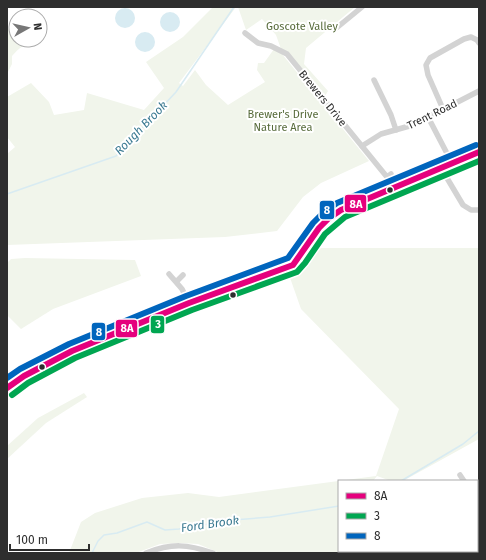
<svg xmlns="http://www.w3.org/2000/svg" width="486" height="560" font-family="'Fira Sans',sans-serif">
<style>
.green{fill:#f1f5eb}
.water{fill:#d8ebf2}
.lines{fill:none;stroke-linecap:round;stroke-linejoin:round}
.stream{stroke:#d8ebf2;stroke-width:1.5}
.minor{stroke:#d3d3d3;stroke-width:5.5}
.major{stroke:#c6c6c6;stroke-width:7}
.bus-1-casing{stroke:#fff;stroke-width:9}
.bus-2-casing{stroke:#fff;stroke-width:9}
.bus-3-casing{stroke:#fff;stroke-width:9}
.bus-1{stroke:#e5007d;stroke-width:6}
.bus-2{stroke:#00a651;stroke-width:6}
.bus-3{stroke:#0065bd;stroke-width:6}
.bus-dot{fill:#2e2e2e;stroke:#fff;stroke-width:1.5}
.labels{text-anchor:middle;stroke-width:4;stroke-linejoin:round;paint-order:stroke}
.park-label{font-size:11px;fill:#576b3b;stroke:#fff}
.street-label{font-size:11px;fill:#2e2e2e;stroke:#fff}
.water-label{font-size:12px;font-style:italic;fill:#3b7a92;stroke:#fff}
.line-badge{stroke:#fff;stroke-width:1.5}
.badge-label{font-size:11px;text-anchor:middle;font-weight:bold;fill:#fff}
</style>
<rect width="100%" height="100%" fill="#fff"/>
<g class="green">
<path d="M213,7H236L179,83L183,86L195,70L206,85L228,105L265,82L257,70L258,63H264L274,49L282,54L369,161L321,183L303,197L277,231L225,237L7,245V154L15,147L7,137V97L31,83L49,102L54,115L84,110L87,93L144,110L164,88L146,62L183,37Z"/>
<path d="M238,7H355L306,48L304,64L328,91L325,96L288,53L281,49L276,35L262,19L246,30Z"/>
<path d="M16,22V40H35C26,42 18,49 12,56V64L7,74V30Z"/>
<path d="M316,248H479V439L403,481H391L377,476L373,481H339V551H385L381,553H220L198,544L180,543L160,544L136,553H69L81,522L95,513L142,498L188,493L219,497L376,476L399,409L301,309L288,272L295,269L311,258Z"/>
<path d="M25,258L135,260L141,276L53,309L21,329L7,315V263L11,259Z"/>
<path d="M84,393L87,397L46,423L7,459V446L38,418Z"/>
</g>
<g class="water">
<circle cx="125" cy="18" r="10"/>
<circle cx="170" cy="22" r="10"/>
<circle cx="145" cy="42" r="10"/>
</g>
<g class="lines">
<g class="stream">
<path d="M7,194L116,156L176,92L234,7"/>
<path d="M401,481L463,444L479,431"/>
<path d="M92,553L98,541L104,535L117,533L147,522L165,530L179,529L233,520L270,517L339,506"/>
</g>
<g class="minor">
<path d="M334,30L362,7"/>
<path d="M245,33L258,43L271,46L287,54L387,177L391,174"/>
<path d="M374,80L391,115L396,130"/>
<path d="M443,109L428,75L426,65L430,58L464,39L471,37L477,40L479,43"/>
<path d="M428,117L452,163"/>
<path d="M362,146L381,134L413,125L479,91"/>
<path d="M441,168L463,205L471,210H479"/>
<path d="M169,274L182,289L189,303"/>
<path d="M177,281L183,275"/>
<path d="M460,475L464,481"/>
<path d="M477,549H479"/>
<path d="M420,551V553"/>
<path d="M146,553C172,543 187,544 213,553"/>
<path d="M385,553L390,551"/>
</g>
<path class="major" d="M7,388L24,376L72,351L189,303L293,265C301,256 306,246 313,236C321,225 330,217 341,210L479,152"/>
<defs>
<path id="bus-1" d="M7,388L24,376L72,351L189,303L293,265L319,228L329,218L341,210L479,152"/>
<path id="bus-2" d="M12,395L28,383L75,358L192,310L297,272L305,263L325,234L345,217L479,161"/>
<path id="bus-3" d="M7,378L20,369L69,344L186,296L288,258L313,223L324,212L337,203L476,145"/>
</defs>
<use href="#bus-1" class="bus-1-casing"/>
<use href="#bus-2" class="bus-2-casing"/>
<use href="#bus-3" class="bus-3-casing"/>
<use href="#bus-1" class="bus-1"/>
<use href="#bus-2" class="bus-2"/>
<use href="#bus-3" class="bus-3"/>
</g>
<g class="bus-dot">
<circle cx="390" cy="190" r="3.5"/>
<circle cx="233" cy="295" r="3.5"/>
<circle cx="42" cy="367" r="3.5"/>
</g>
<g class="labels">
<g class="park-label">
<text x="302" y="30">Goscote Valley</text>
<text x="283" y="118">Brewer's Drive<tspan x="283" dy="13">Nature Area</tspan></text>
</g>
<g class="street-label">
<text transform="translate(323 98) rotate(51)" y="4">Brewers Drive</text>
<text transform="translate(432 114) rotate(-26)" y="4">Trent Road</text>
</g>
<g class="water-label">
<text transform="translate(141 128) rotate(-46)" y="4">Rough Brook</text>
<text transform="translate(210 524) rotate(-8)" y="4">Ford Brook</text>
</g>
</g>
<g class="line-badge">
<rect x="344" y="194" width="23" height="19" rx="4" fill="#e5007d"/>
<rect x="319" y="200" width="16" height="20" rx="4" fill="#0065bd"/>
<rect x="150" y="315" width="15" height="19" rx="4" fill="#00a651"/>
<rect x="115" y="319" width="23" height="19" rx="4" fill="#e5007d"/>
<rect x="91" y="322" width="15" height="19" rx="4" fill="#0065bd"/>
</g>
<g class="badge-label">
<text x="356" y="208">8A</text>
<text x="327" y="214">8</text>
<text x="158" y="328">3</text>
<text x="127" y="332">8A</text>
<text x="99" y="336">8</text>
</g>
<rect width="486" height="560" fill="none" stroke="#2e2e2e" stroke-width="16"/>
<rect x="338" y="480" width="140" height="72" fill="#ffffff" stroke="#ababab"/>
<rect x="346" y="493" width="20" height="6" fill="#e5007d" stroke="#ababab"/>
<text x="374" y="500" font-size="12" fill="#2e2e2e">8A</text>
<rect x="346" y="513" width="20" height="6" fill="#00a651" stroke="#ababab"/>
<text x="374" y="520" font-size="12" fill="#2e2e2e">3</text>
<rect x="346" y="533" width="20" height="6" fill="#0065bd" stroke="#ababab"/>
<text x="374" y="540" font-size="12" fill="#2e2e2e">8</text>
<g transform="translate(28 28) rotate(82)"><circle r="19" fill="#ffffff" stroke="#ababab"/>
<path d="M0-3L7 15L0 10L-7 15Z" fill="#777777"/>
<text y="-6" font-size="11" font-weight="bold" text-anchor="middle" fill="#2e2e2e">N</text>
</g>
<path d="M10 544v6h79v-6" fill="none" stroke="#2e2e2e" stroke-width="2"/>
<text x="16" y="544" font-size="12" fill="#2e2e2e" stroke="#ffffff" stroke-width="3" paint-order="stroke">100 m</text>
</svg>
